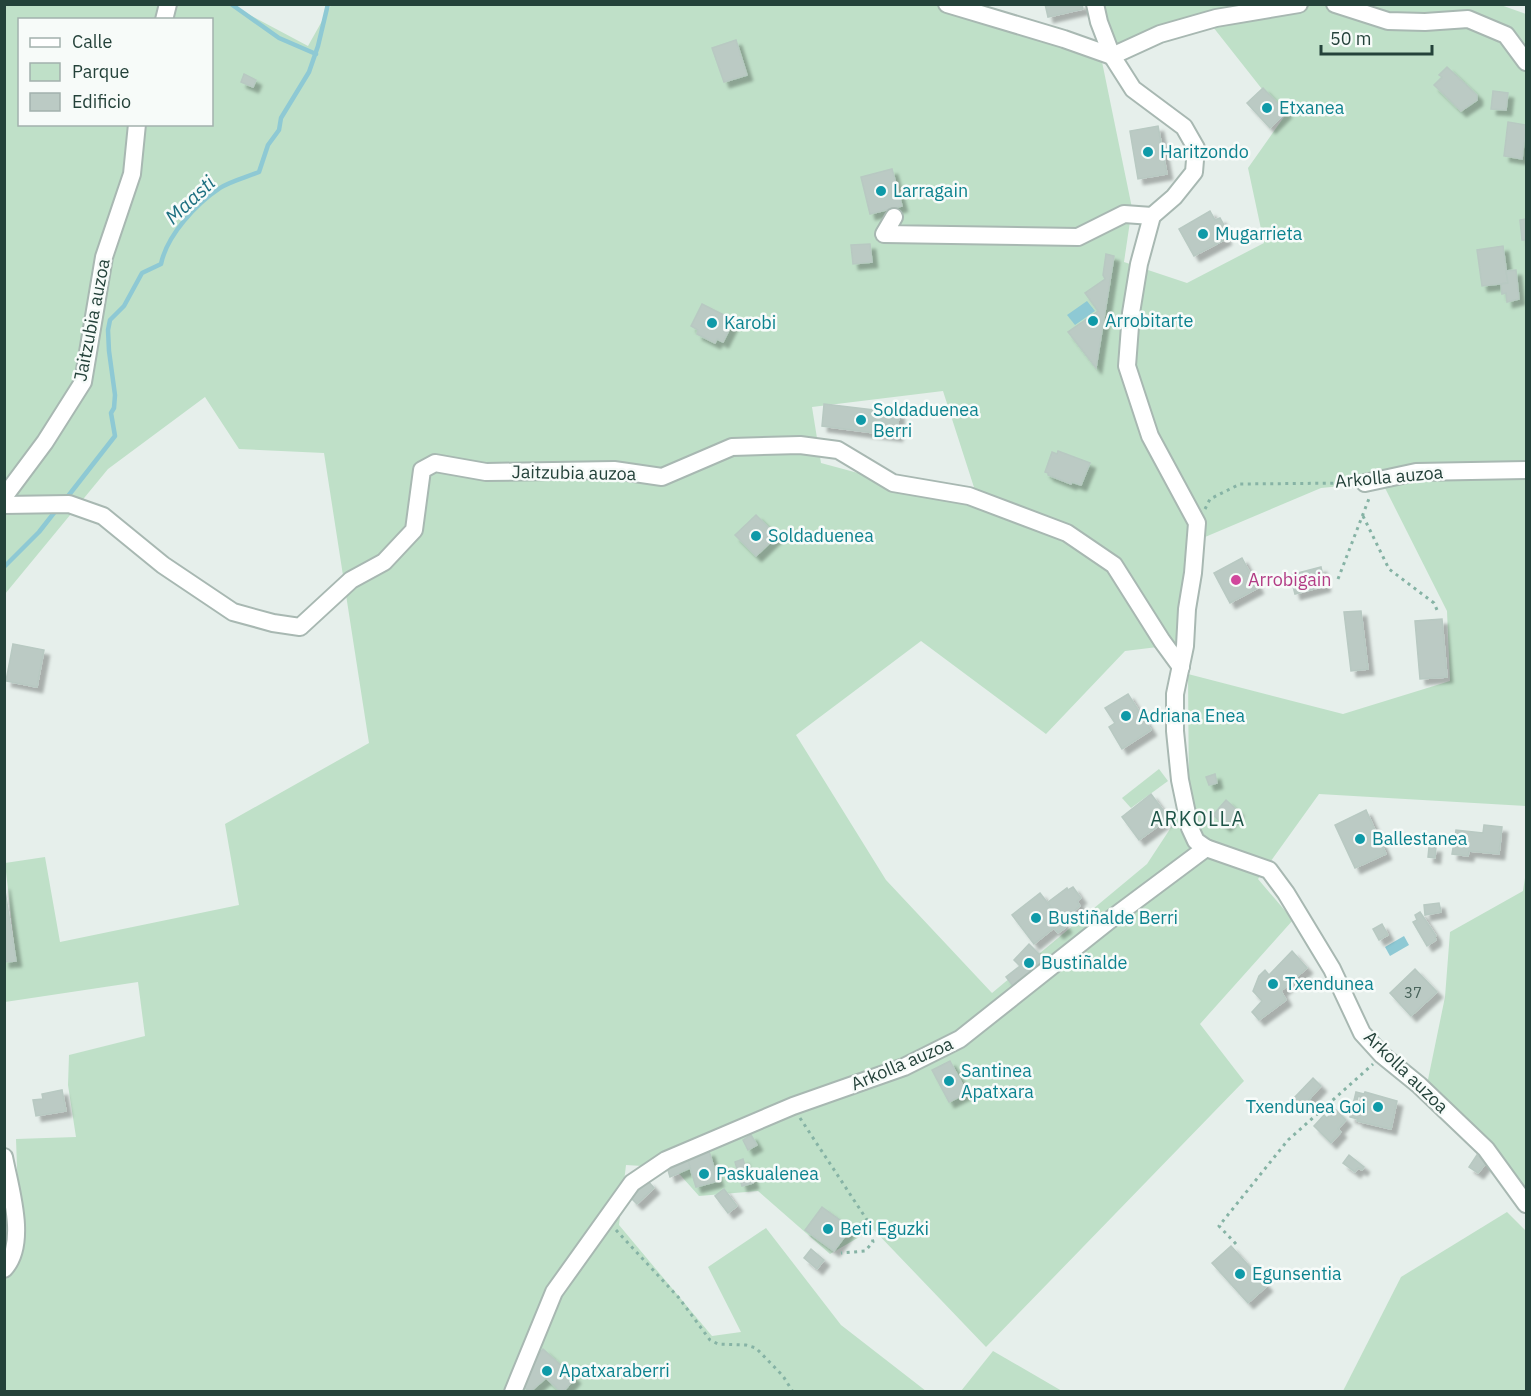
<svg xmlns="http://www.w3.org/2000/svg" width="1531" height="1396" font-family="'IBM Plex Sans',sans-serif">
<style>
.green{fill:#bfe0c8;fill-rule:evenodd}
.water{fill:#8ec9d4}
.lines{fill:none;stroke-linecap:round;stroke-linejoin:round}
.stream{stroke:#8ec9d4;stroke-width:4.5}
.building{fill:#bbcac4;stroke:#b8c9c2;stroke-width:1.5;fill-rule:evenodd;filter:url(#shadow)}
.minor-casing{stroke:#a8b8b2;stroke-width:20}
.path{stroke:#86b3a5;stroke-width:3;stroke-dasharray:3 4.5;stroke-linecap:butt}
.minor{stroke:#fff;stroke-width:16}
.culture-dot{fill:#0f9aa8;stroke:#f7fbf9;stroke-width:2}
.hotel-dot{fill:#d1479c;stroke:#f7fbf9;stroke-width:2}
.labels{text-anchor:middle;stroke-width:5;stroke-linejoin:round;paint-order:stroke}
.number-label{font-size:15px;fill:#4a645c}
.culture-label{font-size:18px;fill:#0d838f;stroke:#f7fbf9;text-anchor:start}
.street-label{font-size:18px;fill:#24423a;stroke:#f7fbf9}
.hotel-label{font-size:18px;fill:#b23c85;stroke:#f7fbf9;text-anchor:start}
.water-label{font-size:20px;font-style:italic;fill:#1c6f80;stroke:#f7fbf9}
.neighbourhood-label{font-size:20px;letter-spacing:1.5px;fill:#1f5548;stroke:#f7fbf9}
</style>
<defs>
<filter id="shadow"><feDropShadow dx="5.5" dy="5.5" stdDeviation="1.5" flood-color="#0004"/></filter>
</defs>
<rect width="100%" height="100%" fill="#e6efeb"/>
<g class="green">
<path d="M952,4L1099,52V5L1498,4L1526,14V806L1319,794L1258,879L1293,920L1200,1024L1244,1081L986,1347L873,1229L830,1254L758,1191L699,1196L674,1168L626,1165L619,1225L712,1336L741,1332L708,1267L766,1228L841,1325L926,1391H5V1272L20,1252L16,1139L76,1137L68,1085L69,1055L145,1036L138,982L5,1002V962L16,960L5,863L45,857L60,942L239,905L225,824L369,743L324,453L239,449L205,397L108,469L5,594L4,5H231L308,46L331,5ZM1202,13L1284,117L1248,168L1264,243L1187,283L1124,262L1132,208L1100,52ZM20,20H212V124H20ZM943,391L980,506L821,463L812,407ZM1382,482L1447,611L1450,681L1343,714L1188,674L1189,800L1147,864L992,993L886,880L796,735L921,641L1046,734L1125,651L1182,644L1198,540L1321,488Z"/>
<path d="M1159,769L1168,781L1131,808L1122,798Z"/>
<path d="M1526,871V1195L1522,1198L1424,1099L1445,997L1450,932L1523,891Z"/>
<path d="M1507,1212L1526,1231V1391H1343L1401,1277Z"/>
<path d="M993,1351L1062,1391H961Z"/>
</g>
<g class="water">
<path d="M1087,301L1095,311L1075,325L1067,315Z"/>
<path d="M1404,936L1409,945L1390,956L1385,947Z"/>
</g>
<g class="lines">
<g class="stream">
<path d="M231,4L279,38L316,54"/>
<path d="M65,500L115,436L111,413L114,408L115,395L109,351L108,330L110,320L124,306L142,273L161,264C167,235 196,204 220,188C231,181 247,177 259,172L268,145L279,130L281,118L309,72L318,46L328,4"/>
<path d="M4,567L39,532L57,509"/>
</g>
</g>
<g class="building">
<path d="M1045,4H1082L1083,9L1048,17Z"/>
<path d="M736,40L747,75L724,82L712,48Z"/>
<path d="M1447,67L1477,95V100L1461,111L1434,85L1442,77L1439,75Z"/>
<path d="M244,74L256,80L253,87L241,82Z"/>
<path d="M1263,88L1286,112L1270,128L1247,103Z"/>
<path d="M1493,91L1508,93L1506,110L1491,109Z"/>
<path d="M1508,122L1526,125L1522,159L1504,156Z"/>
<path d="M1158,126L1167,174L1138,179L1130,131Z"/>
<path d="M892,169L902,206L870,214L861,177Z"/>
<path d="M1210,211L1215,220L1220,218L1225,227L1221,230L1226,239L1194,256L1179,229Z"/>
<path d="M1526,219V240H1522L1520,220Z"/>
<path d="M870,244L872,262L853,264L851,245Z"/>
<path d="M1503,246L1508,283L1482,286L1477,250Z"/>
<path d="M1106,254L1114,256L1096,368L1068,332L1098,311L1085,293L1105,279L1103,275Z"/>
<path d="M1516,270L1519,299L1507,302L1506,293L1502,294L1501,284L1508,283L1506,271Z"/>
<path d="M702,304L734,320L723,342L717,339L715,343L697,334L698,330L691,326Z"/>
<path d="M824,404L899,413L897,436L822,426Z"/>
<path d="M1058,451L1090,463L1081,485L1072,482L1071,484L1048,475V473L1045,472L1052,452L1057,454Z"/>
<path d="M756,515L777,536L756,556L735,535Z"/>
<path d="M1242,558L1258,588L1230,603L1214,573Z"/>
<path d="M1321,567L1325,586L1295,594L1290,575Z"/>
<path d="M1361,611L1368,669L1351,671L1344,612Z"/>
<path d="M1442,619L1447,677L1420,679L1415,621Z"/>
<path d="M13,644L44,650L37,687L6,681Z"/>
<path d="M1128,694L1151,730L1122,749L1109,727L1115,723L1105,708Z"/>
<path d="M1215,774L1217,783L1209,785L1206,777Z"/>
<path d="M1151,794L1169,818L1139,840L1122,817Z"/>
<path d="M1226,800L1238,811L1225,826L1213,815Z"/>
<path d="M1366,810L1386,854L1355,868L1335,825Z"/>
<path d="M1484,825L1502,827L1499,854L1469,851L1468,856L1452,854L1456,830L1483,833Z"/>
<path d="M1429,847H1436L1435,858L1428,857Z"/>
<path d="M4,884L16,961L4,962Z"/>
<path d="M1073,887L1081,898L1077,901L1080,906L1061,921L1047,903L1067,888L1068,890Z"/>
<path d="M1040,893L1066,927L1058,933L1054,928L1034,944L1012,915Z"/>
<path d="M1439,903L1441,912L1425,915L1424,905Z"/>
<path d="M1420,912L1436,936L1435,937L1436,940L1427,946L1413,922L1417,920L1415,915Z"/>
<path d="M1382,924L1388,935L1379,940L1373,929Z"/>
<path d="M1029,944L1044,959L1029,974L1013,986L1006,977L1020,966L1014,960Z"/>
<path d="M1292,951L1307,968L1281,991L1286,1000L1259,1020L1252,1012L1262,1001L1253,991L1259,976L1265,970L1269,975Z"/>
<path d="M1415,969L1437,992L1411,1016L1390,993Z"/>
<path d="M950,1061L967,1093L949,1102L932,1070Z"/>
<path d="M1313,1078L1321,1086L1303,1106L1294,1098Z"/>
<path d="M62,1090L66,1111L36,1116L33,1100L43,1099L42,1094Z"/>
<path d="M1356,1092L1364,1094L1365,1092L1397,1101L1391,1129L1357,1121L1358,1119L1350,1117ZM1358,1096L1363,1098L1359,1115L1354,1114Z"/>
<path d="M1335,1109L1346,1120L1338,1129L1341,1132L1331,1143L1314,1126L1324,1115L1327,1118Z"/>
<path d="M751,1135L757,1145L748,1150L743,1140Z"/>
<path d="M709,1151L718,1181L696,1187L687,1158Z"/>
<path d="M1349,1155L1364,1167L1362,1170L1358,1168L1355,1172L1343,1163Z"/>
<path d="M1477,1155L1486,1163L1478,1173L1469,1167Z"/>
<path d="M688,1159L690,1168L670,1177L667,1167Z"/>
<path d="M743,1159L747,1173L750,1172L753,1183L742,1186L735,1162Z"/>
<path d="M648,1181L654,1188L637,1204L631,1198Z"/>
<path d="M724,1189L737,1206L728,1213L715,1196Z"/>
<path d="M822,1207L851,1228L834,1251L805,1230Z"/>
<path d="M1231,1246L1267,1286L1248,1303L1212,1263Z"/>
<path d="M811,1249L824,1260L817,1269L804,1258Z"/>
<path d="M543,1349L575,1378L563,1392H561L546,1378L530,1392L524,1387L530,1364Z"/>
</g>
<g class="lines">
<defs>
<g id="minor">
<path d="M947,4L1064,39L1112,56L1160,34L1216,18L1299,4"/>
<path d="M1095,4L1099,22L1112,56L1133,89L1184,127L1196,148L1194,172L1174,197L1152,216L1139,264L1131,313L1127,366L1150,436L1197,523L1193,573L1187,609L1185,646L1175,694V731L1180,780L1190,828L1196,841L1206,848L1269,870L1286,893L1332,969L1362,1033L1382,1055L1419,1085L1486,1149L1526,1204"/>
<path d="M1335,4L1388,21L1425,22L1468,19L1506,35L1526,62"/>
<path d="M164,20L168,4"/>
<path d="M894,217L884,234L1078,237L1124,214L1152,216"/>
<path d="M1365,483L1416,472L1526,470"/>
<path d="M4,497L45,442L83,382L104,257L132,174L137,124"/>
<path d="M4,505L69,504L103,516L163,565L233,612L273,623L300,627L351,580L384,562L414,530L422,470L435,463L486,472L614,470L662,477L732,447L800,445L838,450L893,483L969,496L1067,533L1114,565L1162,641L1181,667"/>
<path d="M4,1157C10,1188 28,1244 4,1269"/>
<path d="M513,1392L554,1292L632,1183L666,1160L793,1106L904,1067L960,1039L1115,916L1206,848"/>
</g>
</defs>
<use href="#minor" class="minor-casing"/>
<g class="path">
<path d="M1205,509L1210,499L1240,484L1352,483"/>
<path d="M1363,516L1389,569L1434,603L1437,610"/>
<path d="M1338,579L1370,496"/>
<path d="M800,1118L869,1223L873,1242L865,1251L841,1253"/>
<path d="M616,1230L679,1298L710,1340L718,1344L746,1345L756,1348L783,1376L793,1392"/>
<path d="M1236,1244L1219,1226L1288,1140L1373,1064"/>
</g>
<use href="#minor" class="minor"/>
</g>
<g class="culture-dot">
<circle cx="1267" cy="108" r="6"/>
<circle cx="1148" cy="152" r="6"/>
<circle cx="881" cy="191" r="6"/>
<circle cx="1203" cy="234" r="6"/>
<circle cx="1093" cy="321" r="6"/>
<circle cx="712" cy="323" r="6"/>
<circle cx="861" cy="420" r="6"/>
<circle cx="756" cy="536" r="6"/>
<circle cx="1126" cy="716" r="6"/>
<circle cx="1360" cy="839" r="6"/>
<circle cx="1036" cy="918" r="6"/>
<circle cx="1029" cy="963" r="6"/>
<circle cx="1273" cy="984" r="6"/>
<circle cx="949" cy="1081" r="6"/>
<circle cx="1378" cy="1107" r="6"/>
<circle cx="704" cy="1174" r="6"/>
<circle cx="828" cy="1229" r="6"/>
<circle cx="1240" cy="1274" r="6"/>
<circle cx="547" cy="1371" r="6"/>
</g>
<circle class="hotel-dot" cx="1236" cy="580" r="6"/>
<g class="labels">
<g class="number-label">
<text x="1413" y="998">37</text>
</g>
<g class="culture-label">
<text x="1279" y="114">Etxanea</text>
<text x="1160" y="158">Haritzondo</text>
<text x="893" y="197">Larragain</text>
<text x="1215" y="240">Mugarrieta</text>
<text x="1105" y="327">Arrobitarte</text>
<text x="724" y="329">Karobi</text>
<text x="873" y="416">Soldaduenea<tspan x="873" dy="21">Berri</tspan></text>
<text x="768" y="542">Soldaduenea</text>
<text x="1138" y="722">Adriana Enea</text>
<text x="1372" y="845">Ballestanea</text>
<text x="1048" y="924">Bustiñalde Berri</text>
<text x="1041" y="969">Bustiñalde</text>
<text x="1285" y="990">Txendunea</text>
<text x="961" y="1077">Santinea<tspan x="961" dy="21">Apatxara</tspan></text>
<text x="1366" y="1113" text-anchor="end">Txendunea Goi</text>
<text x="716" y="1180">Paskualenea</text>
<text x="840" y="1235">Beti Eguzki</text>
<text x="1252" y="1280">Egunsentia</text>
<text x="559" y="1377">Apatxaraberri</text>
</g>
<g class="street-label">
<text transform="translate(92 320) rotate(-79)" y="6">Jaitzubia auzoa</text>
<text transform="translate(574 473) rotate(1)" y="6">Jaitzubia auzoa</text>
<text transform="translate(1389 477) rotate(-5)" y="6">Arkolla auzoa</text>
<text transform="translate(902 1064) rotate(-23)" y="6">Arkolla auzoa</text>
<text transform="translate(1406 1072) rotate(44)" y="6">Arkolla auzoa</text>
</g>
<g class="hotel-label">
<text x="1248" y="586">Arrobigain</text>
</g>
<g class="water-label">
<text transform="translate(190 200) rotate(-43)" y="7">Maasti</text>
</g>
<g class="neighbourhood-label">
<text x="1198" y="826">ARKOLLA</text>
</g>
</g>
<rect width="1531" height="1396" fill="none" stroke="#24423a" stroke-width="12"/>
<rect x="18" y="18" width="195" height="108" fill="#f7fbf9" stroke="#a3b1ad" stroke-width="1.5"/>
<rect x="30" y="38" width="30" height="9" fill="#ffffff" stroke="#a3b1ad" stroke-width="1.5"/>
<text x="72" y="48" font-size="18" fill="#24423a">Calle</text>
<rect x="30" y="63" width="30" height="18" fill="#bfe0c8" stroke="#a3b1ad" stroke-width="1.5"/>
<text x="72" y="78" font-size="18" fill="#24423a">Parque</text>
<rect x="30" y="93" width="30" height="18" fill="#bbcac4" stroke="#a3b1ad" stroke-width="1.5"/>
<text x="72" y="108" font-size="18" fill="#24423a">Edificio</text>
<path d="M1321 45v9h111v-9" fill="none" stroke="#24423a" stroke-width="3"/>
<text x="1330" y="45" font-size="18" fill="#24423a" stroke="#f7fbf9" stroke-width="4.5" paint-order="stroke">50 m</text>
</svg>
